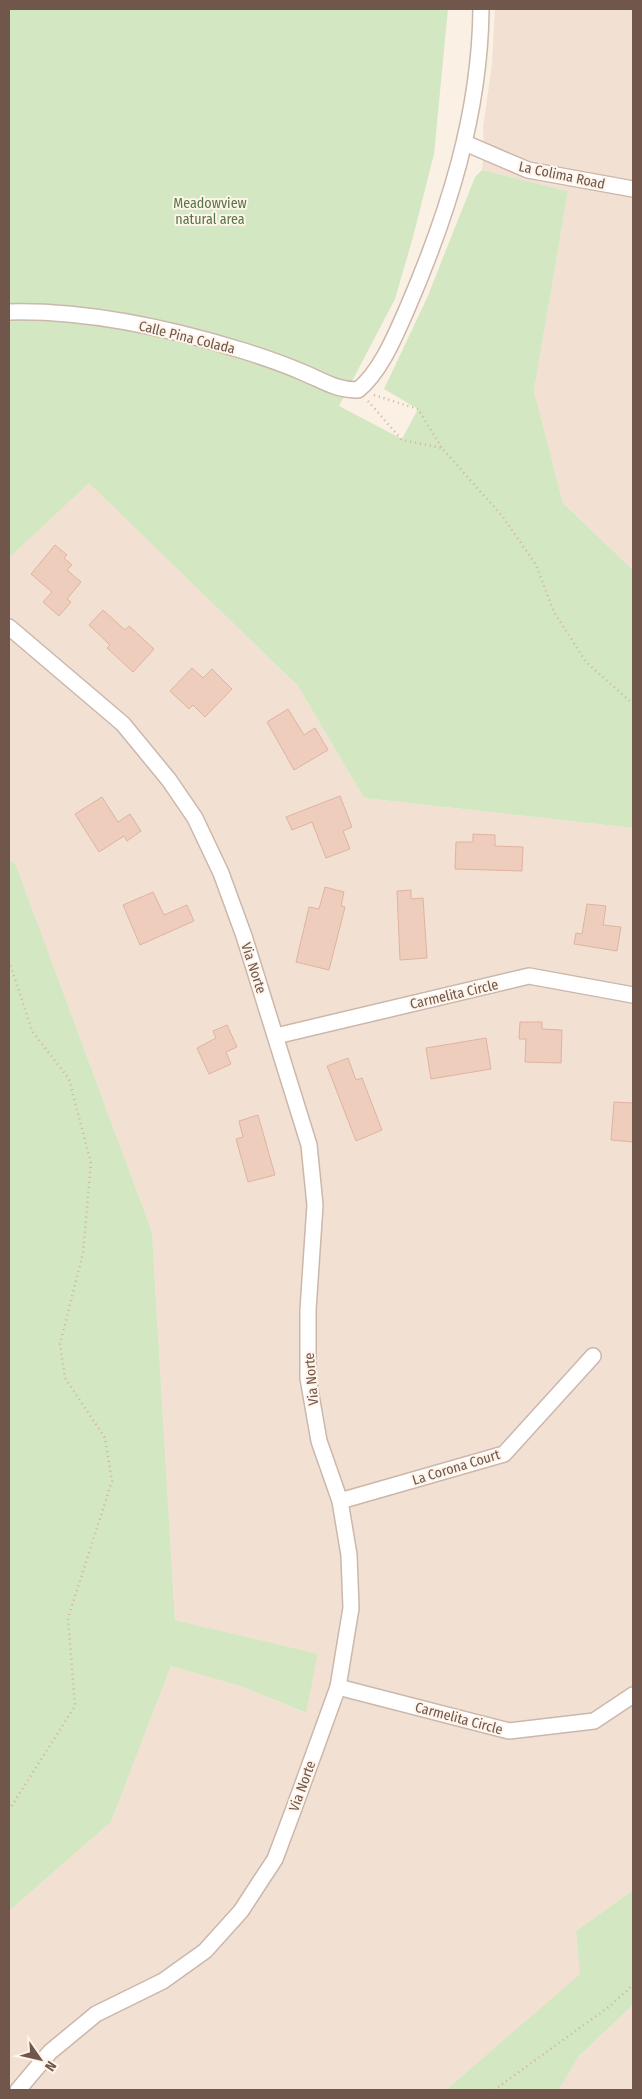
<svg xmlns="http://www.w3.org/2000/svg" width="642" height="2099" font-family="'Fira Sans Condensed',sans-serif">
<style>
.residential{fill:#f2e1d3}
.green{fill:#d4e7c3}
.building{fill:#eecdbd;stroke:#dfb39f}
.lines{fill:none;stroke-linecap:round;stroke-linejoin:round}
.minor-casing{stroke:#cbb7ab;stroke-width:18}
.path{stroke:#d2b1a1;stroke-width:2.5;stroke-dasharray:1 4;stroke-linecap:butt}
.minor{stroke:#fff;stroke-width:15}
.labels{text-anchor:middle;stroke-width:4;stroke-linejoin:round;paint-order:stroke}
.street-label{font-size:14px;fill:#71564b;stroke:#fef4ea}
.park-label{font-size:14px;fill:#567644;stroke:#fef4ea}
</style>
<rect width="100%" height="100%" fill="#faf0e4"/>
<g class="residential">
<path d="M495,9H633V570L563,503L534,391L568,191L482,170L484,152L483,128L492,64Z"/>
<path d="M89,482L298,686L364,798L633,828V1890L576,1931L581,1974L446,2090H9V1911L111,1822L171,1666L243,1687L305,1713L318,1655L175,1620L152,1232L16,865L9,859V558Z"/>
<path d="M633,2005V2090H558L579,2056Z"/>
</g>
<g class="green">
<path d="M9,9H448L434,154L413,237L395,299L339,406L402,439L418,409L384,389L427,298L475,177L482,170L568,191L534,391L563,503L633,570V828L364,798L298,686L89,483L9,558Z"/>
<path d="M9,859L16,865L152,1232L175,1620L318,1654L306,1713L243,1687L171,1666L111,1822L9,1911Z"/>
<path d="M633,1890V2005L579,2056L559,2089L446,2090L580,1974L576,1931Z"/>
</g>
<g class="building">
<path d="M55,545L67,555L64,558L72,565L67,570L81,582L67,599L71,602L59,616L43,602L52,592L31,574Z"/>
<path d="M103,610L125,630L129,626L154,649L133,672L107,648L110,645L89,625Z"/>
<path d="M192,668L203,678L212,669L232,689L205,717L193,705L189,709L170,691Z"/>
<path d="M288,709L304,735L315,728L328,750L294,770L267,722Z"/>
<path d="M340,796L352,827L343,831L350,849L326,858L312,822L292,830L286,817Z"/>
<path d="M102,797L118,822L130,814L141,831L127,841L124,836L99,852L75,814Z"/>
<path d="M473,834L495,835V846L523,847L522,871L455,869L456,842H473Z"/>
<path d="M325,887L344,892L341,906L345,907L329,970L296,962L309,907L319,909Z"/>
<path d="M411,890V899L423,898L427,958L400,960L397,891Z"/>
<path d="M153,892L164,915L187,905L194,921L140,945L123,905Z"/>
<path d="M587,904L606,906L603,925L621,927L617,951L574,944L576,933L582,934Z"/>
<path d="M520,1022H542V1029L562,1030L561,1063L525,1062L526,1039H519Z"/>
<path d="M227,1025L237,1047L226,1052L231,1064L209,1074L197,1048L216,1038L213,1031Z"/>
<path d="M486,1038L491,1069L431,1079L426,1048Z"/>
<path d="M348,1058L356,1080L362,1078L382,1130L356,1141L327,1066Z"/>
<path d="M614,1102L633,1103V1142L611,1140Z"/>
<path d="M258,1115L275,1175L248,1182L236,1139L243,1137L239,1121Z"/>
</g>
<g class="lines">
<defs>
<g id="minor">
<path d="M465,143L528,170L633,189"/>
<path d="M9,312C88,310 169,328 244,351C263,357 283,364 302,372C322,380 335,390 358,390C381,371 395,336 407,309C448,214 480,114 481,9"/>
<path d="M9,627L123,724L169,780L195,818L221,873L244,936L309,1145L315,1205L308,1310V1378L319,1441L340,1501L349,1555L351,1608L338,1687L293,1811L275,1859L241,1911L205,1951L163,1981L96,2014L50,2052L18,2090"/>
<path d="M276,1036L529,976L633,995"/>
<path d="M340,1501L504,1454L593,1356"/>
<path d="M338,1687L509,1731L594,1721L633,1695"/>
</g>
</defs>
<use href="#minor" class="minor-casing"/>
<g class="path">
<path d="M374,395L418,409L442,448"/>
<path d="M368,401L402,440L442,448L503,517L536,565L554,612L586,662L633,704"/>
<path d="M9,961L32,1031L69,1079L91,1163L83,1253L60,1344L65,1378L105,1438L112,1481L68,1618L75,1706L9,1810"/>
<path d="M494,2090L610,2006L633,1985"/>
</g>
<use href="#minor" class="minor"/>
</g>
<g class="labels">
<g class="street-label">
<text transform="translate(562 175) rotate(12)" y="5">La Colima Road</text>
<text transform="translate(187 337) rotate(14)" y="5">Calle Pina Colada</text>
<text transform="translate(254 968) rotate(72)" y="5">Via Norte</text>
<text transform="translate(454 994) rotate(-13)" y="5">Carmelita Circle</text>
<text transform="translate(311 1379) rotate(-95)" y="5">Via Norte</text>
<text transform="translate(456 1467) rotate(-17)" y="5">La Corona Court</text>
<text transform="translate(459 1718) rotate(15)" y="5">Carmelita Circle</text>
<text transform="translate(302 1786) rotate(-70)" y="5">Via Norte</text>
</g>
<g class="park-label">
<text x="210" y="208">Meadowview<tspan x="210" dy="16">natural area</tspan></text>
</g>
</g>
<rect width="642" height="2099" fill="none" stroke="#71564b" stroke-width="20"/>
<g transform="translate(40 2059) rotate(124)" stroke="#fef4ea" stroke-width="4" paint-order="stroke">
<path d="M0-4L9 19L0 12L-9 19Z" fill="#71564b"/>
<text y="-8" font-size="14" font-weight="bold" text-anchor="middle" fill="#71564b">N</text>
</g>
</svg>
